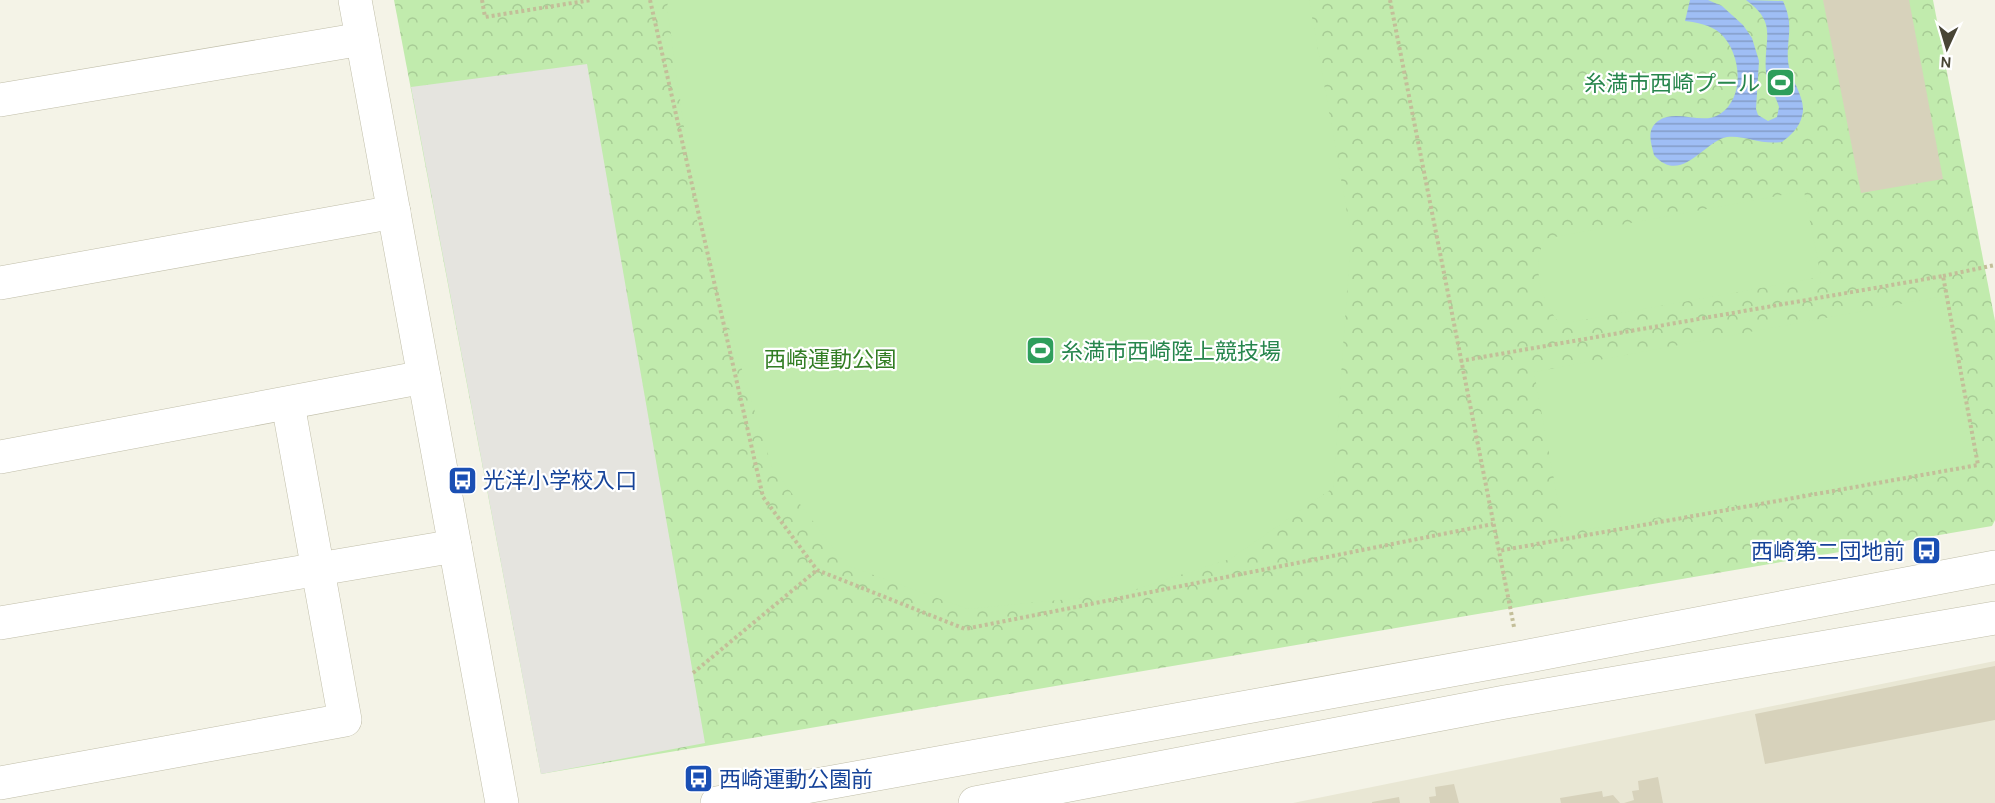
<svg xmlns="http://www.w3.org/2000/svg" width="1995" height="803" font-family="Karla,'Noto Sans JP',sans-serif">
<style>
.residential{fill:#e9e7d4}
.forest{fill:url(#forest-crowns)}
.garden{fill:#c1ebad}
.parking{fill:#e5e4df}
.water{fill:url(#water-rules)}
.building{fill:#d7d2bb}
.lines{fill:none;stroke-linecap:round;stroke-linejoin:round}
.minor-casing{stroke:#c0bea9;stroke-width:34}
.path{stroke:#c3be99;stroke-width:4;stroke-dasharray:3 3;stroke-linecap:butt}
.minor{stroke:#fff;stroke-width:33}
.labels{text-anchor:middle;stroke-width:4.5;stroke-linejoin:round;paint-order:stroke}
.leisure-label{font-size:22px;fill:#27864d;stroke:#fff;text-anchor:end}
.park-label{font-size:22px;fill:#327d24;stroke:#fff}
.transit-label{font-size:22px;fill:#164399;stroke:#fff;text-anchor:start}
</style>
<defs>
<pattern id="forest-crowns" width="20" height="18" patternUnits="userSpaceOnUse" patternTransform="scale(1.5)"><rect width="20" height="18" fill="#c1ebad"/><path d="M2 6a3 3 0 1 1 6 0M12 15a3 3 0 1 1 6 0" fill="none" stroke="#a7cb95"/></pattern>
<pattern id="water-rules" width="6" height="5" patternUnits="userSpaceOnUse" patternTransform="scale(1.5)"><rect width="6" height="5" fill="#9fbef5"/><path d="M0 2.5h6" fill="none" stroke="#849cc7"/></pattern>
</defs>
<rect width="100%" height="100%" fill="#f4f3e7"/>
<path class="residential" d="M1995,661V803H1293Z"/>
<path class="forest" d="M394,0H1933L1995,321V520L1992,526L541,774Z"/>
<g class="garden">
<path d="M669,0H1309L1351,235L1333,488L1230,559L1121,594L968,609L846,565L772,467L698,227L667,6Z"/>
<path d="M1804,191L1821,277L1560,324C1540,300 1532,270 1544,239Z"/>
<path d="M1949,295L1978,465L1564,533L1534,372Z"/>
</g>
<path class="parking" d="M587,64L705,743L541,774L411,87Z"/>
<path class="water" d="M1690,0H1708L1722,6L1743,25L1752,38L1759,61L1756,109L1758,115L1768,121L1777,117L1779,107C1776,95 1767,86 1766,72C1763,39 1779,24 1746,0L1783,1C1796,29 1784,42 1789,67C1792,82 1807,100 1802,116C1800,127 1790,136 1782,142C1759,145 1746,135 1727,137C1704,141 1681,186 1654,155C1651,143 1646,130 1658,121C1677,108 1702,126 1720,114C1746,97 1741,52 1720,33C1711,25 1696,22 1685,21Z"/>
<g class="building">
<path d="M1823,0H1909L1943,179L1861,193Z"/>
<path d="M1995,666V720L1765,764L1755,714Z"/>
<path d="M1658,777L1663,803H1624L1634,800L1632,791L1639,790L1638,781Z"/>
<path d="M1454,784L1459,803H1430L1429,797L1436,796L1435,787Z"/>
<path d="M1602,791L1603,797L1613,795L1620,803H1561L1560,798Z"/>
<path d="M1399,797L1400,803H1372V802Z"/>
</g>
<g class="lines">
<defs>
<g id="minor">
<path d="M355,0L502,803"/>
<path d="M0,100L362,39"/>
<path d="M0,283L394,212"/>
<path d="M0,457L424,377"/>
<path d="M0,623L455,546"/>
<path d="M0,783L345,720L288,404"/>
<path d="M717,803L1518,658L1995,567"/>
<path d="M975,803L1505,702L1995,618"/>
</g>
</defs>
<use href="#minor" class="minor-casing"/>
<g class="path">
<path d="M482,0L485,17L591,0"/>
<path d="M650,0L763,497L817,570L965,629L1493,524"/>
<path d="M1390,0L1514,627"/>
<path d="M1943,276L1995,265"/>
<path d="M1460,361L1943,276L1978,465L1498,551"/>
<path d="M693,673L817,570"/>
</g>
<use href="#minor" class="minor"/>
</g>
<defs>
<symbol id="stadium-square" viewBox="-11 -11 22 22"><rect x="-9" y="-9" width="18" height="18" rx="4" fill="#2e9e5b" stroke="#fff"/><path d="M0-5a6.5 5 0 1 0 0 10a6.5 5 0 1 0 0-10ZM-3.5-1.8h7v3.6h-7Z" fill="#fff"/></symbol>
<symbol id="bus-square" viewBox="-11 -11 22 22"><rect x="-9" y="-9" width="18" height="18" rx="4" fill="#1a4fb4" stroke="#fff"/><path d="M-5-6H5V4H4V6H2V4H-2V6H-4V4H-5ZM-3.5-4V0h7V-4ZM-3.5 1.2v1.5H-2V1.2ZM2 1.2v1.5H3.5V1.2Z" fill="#fff"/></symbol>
</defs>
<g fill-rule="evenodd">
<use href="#stadium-square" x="1764" y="66" width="33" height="33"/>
<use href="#stadium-square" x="1024" y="334" width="33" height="33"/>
<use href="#bus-square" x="446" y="464" width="33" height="33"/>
<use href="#bus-square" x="1910" y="534" width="33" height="33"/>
<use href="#bus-square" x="682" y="762" width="33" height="33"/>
</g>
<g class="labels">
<g class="leisure-label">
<text x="1760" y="91">糸満市西崎プール</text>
<text x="1061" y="359" text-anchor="start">糸満市西崎陸上競技場</text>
</g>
<g class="park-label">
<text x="830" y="367">西崎運動公園</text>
</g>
<g class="transit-label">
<text x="483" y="488">光洋小学校入口</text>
<text x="1905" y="559" text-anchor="end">西崎第二団地前</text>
<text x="719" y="787">西崎運動公園前</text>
</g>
</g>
<g transform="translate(1947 48) rotate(184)" stroke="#ffffff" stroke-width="4.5" paint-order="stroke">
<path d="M0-4.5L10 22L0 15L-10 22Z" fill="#484535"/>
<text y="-9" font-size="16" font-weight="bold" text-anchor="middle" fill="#484535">N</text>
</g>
</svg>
